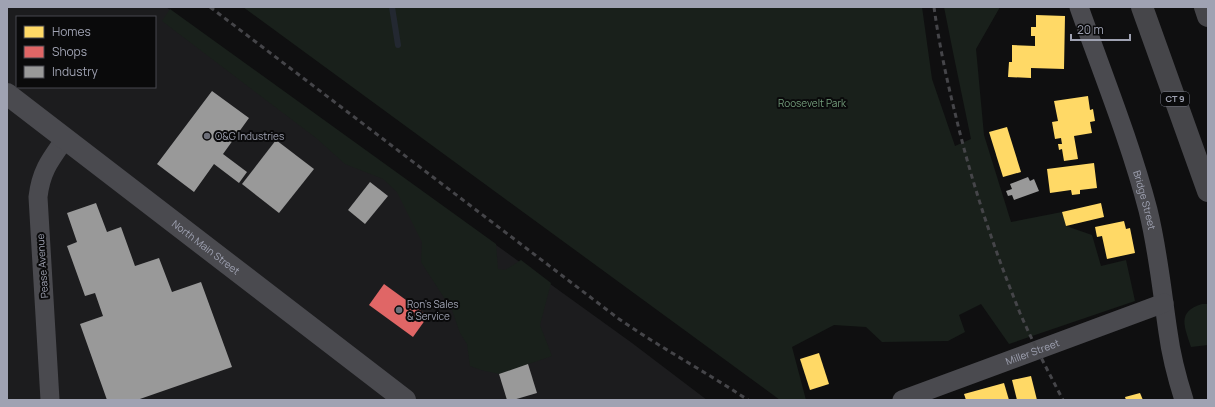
<svg xmlns="http://www.w3.org/2000/svg" width="1215" height="407" font-family="Manrope,sans-serif">
<style>
.built{fill:#1c1c1e;fill-rule:evenodd}
.green{fill:#19201b}
.homes{fill:#ffd966}
.shops{fill:#e06666}
.industry{fill:#999}
.lines{fill:none;stroke-linecap:round;stroke-linejoin:round}
.stream{stroke:#232831;stroke-width:6}
.minor{stroke:#4a4a4f;stroke-width:19}
.tertiary{stroke:#4a4a4f;stroke-width:22}
.motorway{stroke:#46464a;stroke-width:22}
.rail{stroke:#454549;stroke-width:3;stroke-dasharray:5 4;stroke-linecap:butt}
.poi-dot{fill:#6d6f79;stroke:#0a0a0b;stroke-width:1.5}
.labels{text-anchor:middle;stroke-width:4;stroke-linejoin:round;paint-order:stroke}
.shield{fill:#0a0a0b;stroke:#727480;stroke-width:1}
.shield-label{font-size:9px;font-weight:bold;fill:#9fa2b2}
.park-label{font-size:10px;fill:#749e7c;stroke:#0a0a0b}
.poi-label{font-size:10px;fill:#9fa2b2;stroke:#0a0a0b;text-anchor:start}
.street-label{font-size:10px;fill:#9fa2b2;stroke:#0a0a0b}
</style>
<rect width="100%" height="100%" fill="#0f0f10"/>
<path class="built" d="M7,7H166L632,343L707,400H7ZM17,17H155V87H17Z"/>
<g class="green">
<path d="M243,7H922L932,79L955,146L971,139L954,57L944,7H1000L976,49L984,135L1011,222L1062,212L1066,226L1092,235L1101,266L1126,260L1135,301L1009,344L981,304L959,315L965,332L948,341L882,342L866,327L834,325L792,347L806,400H780Z"/>
<path d="M170,9L496,244L498,269L505,270L521,260L551,283L540,325L552,356L499,374L481,370L470,366L467,344L460,333L452,310L421,262L422,242L397,192L383,179L345,164L316,138L162,21Z"/>
<path d="M1202,304H1208V345L1191,347C1185,327 1176,312 1202,304Z"/>
</g>
<g class="homes">
<path d="M1036,15L1065,16L1064,69L1031,68V78L1008,77L1009,62H1012V45L1035,46V36H1031V27H1036Z"/>
<path d="M1088,96L1090,110L1093,109L1095,121L1090,122L1092,133L1074,136L1078,159L1064,161L1062,149L1059,150L1058,144H1062L1061,138L1055,139L1052,122L1058,121L1054,101Z"/>
<path d="M1007,127L1021,172L1003,177L989,132Z"/>
<path d="M1094,163L1097,188L1080,190V194L1072,195L1071,190L1050,193L1047,169Z"/>
<path d="M1101,203L1104,217L1066,226L1062,212Z"/>
<path d="M1124,221L1126,229L1130,228L1135,253L1107,259L1102,236L1097,237L1095,227Z"/>
<path d="M819,353L829,384L810,390L800,359Z"/>
<path d="M1031,376L1037,400H1017L1012,380Z"/>
<path d="M1004,383L1009,400H966L964,394Z"/>
<path d="M1140,393L1143,400H1126L1125,397Z"/>
</g>
<path class="shops" d="M384,284L428,316L413,337L369,305Z"/>
<g class="industry">
<path d="M212,91L249,118L223,154L247,172L239,183L214,164L194,192L157,164Z"/>
<path d="M276,140L314,169L279,213L242,184Z"/>
<path d="M1028,177L1030,181L1034,179L1039,191L1014,200L1012,195L1008,196L1006,191L1012,189L1010,184Z"/>
<path d="M370,182L388,196L365,224L348,210Z"/>
<path d="M96,203L107,232L121,227L135,266L159,258L172,292L201,282L232,367L137,400H107L80,324L103,316L95,293L85,296L67,246L77,242L67,213Z"/>
<path d="M528,364L537,393L513,400H507L499,374Z"/>
</g>
<g class="lines">
<path class="stream" d="M392,7L398,45"/>
<g class="minor">
<path id="s1" d="M1079,7C1103,75 1130,141 1148,210C1158,250 1162,292 1168,332C1171,355 1177,378 1184,400"/>
<path d="M50,400L38,197C41,171 50,160 65,139"/>
<path id="s2" d="M902,400L1164,303"/>
</g>
<path class="tertiary" id="s3" d="M7,94L405,400"/>
<g class="motorway">
<path d="M1142,7L1208,191"/>
<path d="M1205,7L1208,16"/>
</g>
<g class="rail">
<path d="M210,7L619,319C661,348 706,372 748,400"/>
<path d="M934,7C939,44 947,81 956,117C972,184 994,249 1020,313C1033,343 1048,371 1063,400"/>
</g>
</g>
<g class="poi-dot">
<circle cx="207" cy="136" r="4"/>
<circle cx="399" cy="310" r="4"/>
</g>
<g class="labels">
<rect class="shield" x="1161" y="92" width="28" height="14" rx="3"/>
<g class="shield-label">
<text x="1175" y="102">CT 9</text>
</g>
<g class="park-label">
<text x="812" y="107">Roosevelt Park</text>
</g>
<g class="poi-label">
<text x="215" y="140">O&amp;G Industries</text>
<text x="407" y="308">Ron's Sales<tspan x="407" dy="12">&amp; Service</tspan></text>
</g>
<g class="street-label">
<text dy="4" stroke="none"><textPath href="#s1" startOffset="204">Bridge Street</textPath></text>
<text dy="4" stroke="none"><textPath href="#s3" startOffset="251">North Main Street</textPath></text>
<text transform="translate(42 266) rotate(-94)" y="4">Pease Avenue</text>
<text dy="4" stroke="none"><textPath href="#s2" startOffset="139">Miller Street</textPath></text>
</g>
</g>
<rect width="1215" height="407" fill="none" stroke="#9fa2b2" stroke-width="16"/>
<rect x="16" y="16" width="140" height="72" fill="#0a0a0b" stroke="#46474e"/>
<rect x="24" y="26" width="20" height="12" fill="#ffd966" stroke="#46474e"/>
<text x="52" y="36" font-size="12" fill="#9fa2b2">Homes</text>
<rect x="24" y="46" width="20" height="12" fill="#e06666" stroke="#46474e"/>
<text x="52" y="56" font-size="12" fill="#9fa2b2">Shops</text>
<rect x="24" y="66" width="20" height="12" fill="#999999" stroke="#46474e"/>
<text x="52" y="76" font-size="12" fill="#9fa2b2">Industry</text>
<path d="M1071 34v6h59v-6" fill="none" stroke="#9fa2b2" stroke-width="2"/>
<text x="1077" y="34" font-size="12" fill="#9fa2b2" stroke="#0a0a0b" stroke-width="3" paint-order="stroke">20 m</text>
</svg>
